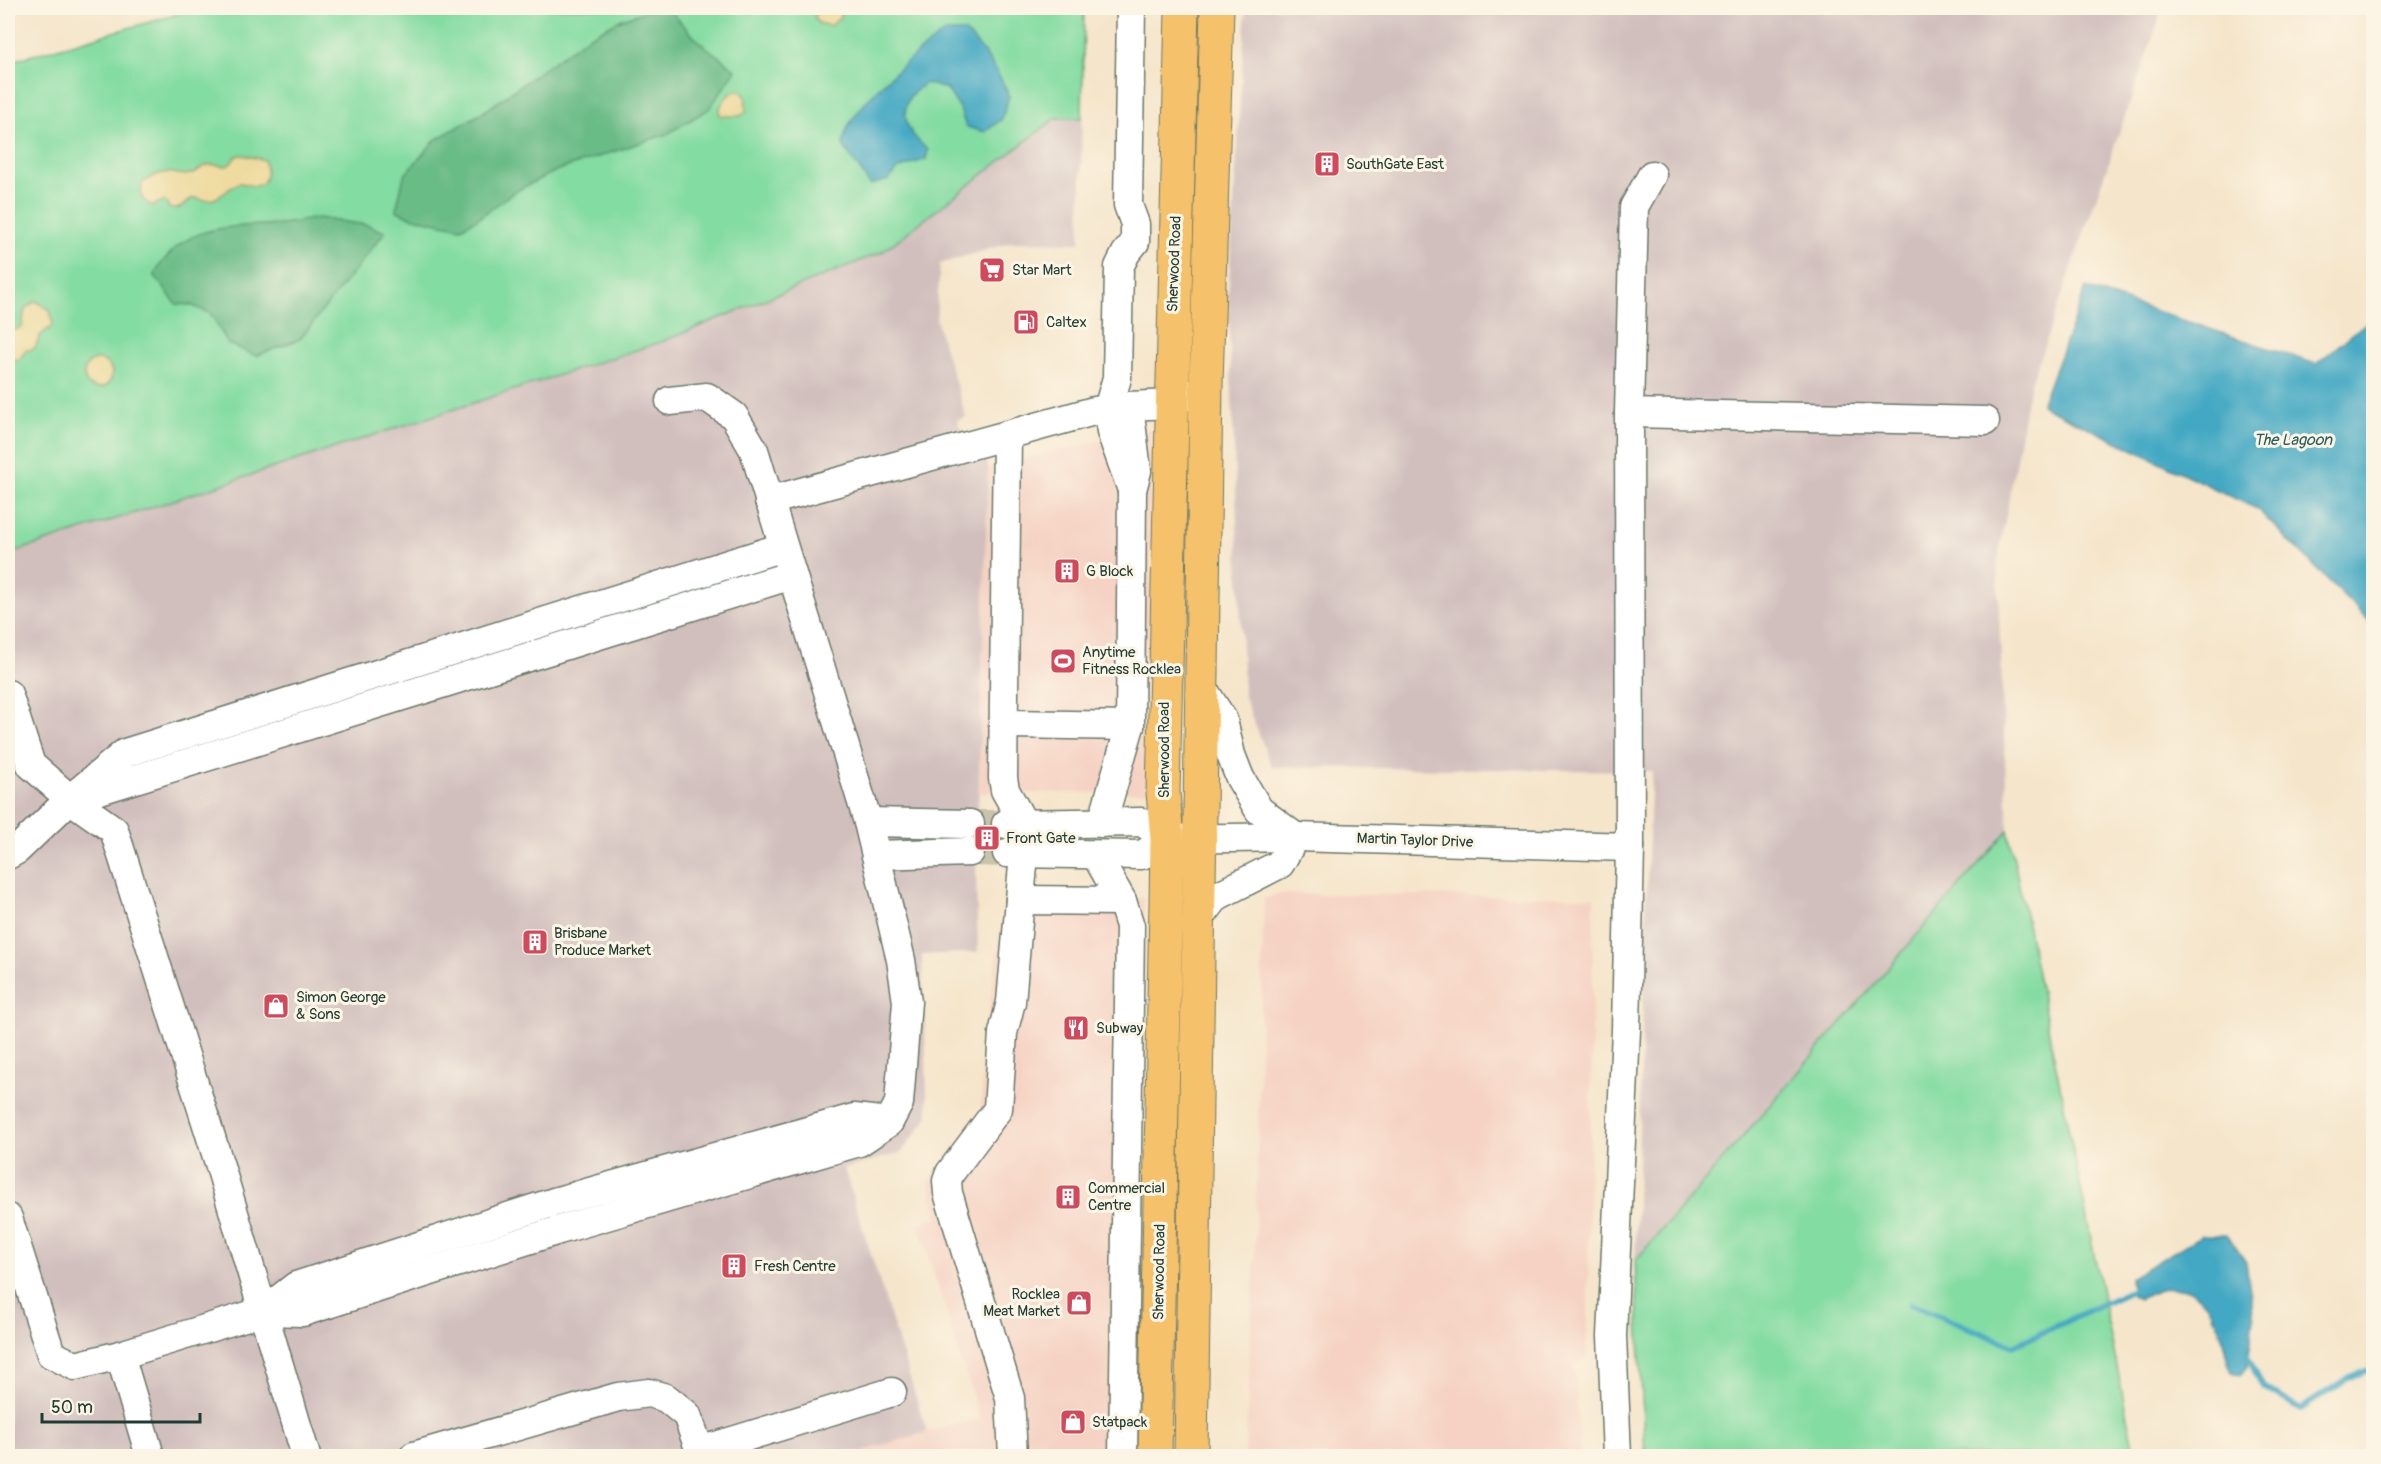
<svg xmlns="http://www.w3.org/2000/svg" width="2381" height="1464" font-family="Pangolin,sans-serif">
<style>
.built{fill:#f5d2c3}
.industrial{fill:#d1bfbd}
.green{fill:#83dca1;stroke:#518c6a;stroke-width:1.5}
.forest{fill:#6abc87;stroke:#447c5e;stroke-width:1.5}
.sand{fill:#eeda9e;stroke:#868c69;stroke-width:1.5}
.water{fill:#43a8c3;stroke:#31727c;stroke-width:1.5}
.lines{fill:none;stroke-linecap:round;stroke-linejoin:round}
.stream{stroke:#43a8c3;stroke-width:6}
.minor-tunnel{stroke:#cac3ac;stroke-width:28;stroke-dasharray:28 14;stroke-linecap:butt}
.minor-casing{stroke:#6a7868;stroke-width:31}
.major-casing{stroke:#6a7868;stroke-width:35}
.minor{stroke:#fff;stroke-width:28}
.major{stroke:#f5c16b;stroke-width:33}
.labels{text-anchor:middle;stroke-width:6;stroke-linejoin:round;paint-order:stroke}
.poi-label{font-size:15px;fill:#1f3d34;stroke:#fcf5e5;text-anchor:start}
.street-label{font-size:15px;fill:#1f3d34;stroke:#fcf5e5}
.water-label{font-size:16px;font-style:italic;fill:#2a5d5f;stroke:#fcf5e5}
</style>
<rect width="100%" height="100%" fill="#fcf5e5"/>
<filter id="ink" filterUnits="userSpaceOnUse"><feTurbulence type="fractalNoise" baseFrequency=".0167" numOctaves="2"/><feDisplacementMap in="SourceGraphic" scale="12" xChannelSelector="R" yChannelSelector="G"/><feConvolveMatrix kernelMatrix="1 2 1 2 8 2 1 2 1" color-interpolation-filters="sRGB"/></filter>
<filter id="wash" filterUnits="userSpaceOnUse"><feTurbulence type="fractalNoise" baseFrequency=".008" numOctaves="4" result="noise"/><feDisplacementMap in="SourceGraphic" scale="24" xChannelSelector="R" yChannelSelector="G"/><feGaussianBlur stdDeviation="1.35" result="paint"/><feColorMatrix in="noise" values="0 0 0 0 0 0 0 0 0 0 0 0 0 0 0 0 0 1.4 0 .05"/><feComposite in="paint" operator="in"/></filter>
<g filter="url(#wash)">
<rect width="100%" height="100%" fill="#f5e5ca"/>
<g class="built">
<path d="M1152,429L1147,792L979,793L988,467Z"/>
<path d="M1278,894L1594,897L1587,1356L1575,1365L1580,1456H1245L1255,1249L1264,899Z"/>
<path d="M1005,897L1144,898L1139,1456H846L927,1432L980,1419L918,1224L937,1217L929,1183L981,1111L983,1054Z"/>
</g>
<g class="industrial">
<path d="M1246,8H2163L2031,383L2026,404L1997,565L2008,830L1635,1261L1647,883L1652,771L1272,767L1244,697L1228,298Z"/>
<path d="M1056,118H1082L1080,243L1012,242L940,264L936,320L966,417L957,420L960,428L981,442L988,467L976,878L978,952L922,955L928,1117L902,1152L844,1169L927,1432L846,1456H8V554L661,342L882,252Z"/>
</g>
<g class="green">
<path d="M199,8H1084L1082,118H1056L882,252L661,342L8,554V62Z"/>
<path d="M2008,830L2135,1456H1645L1635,1261Z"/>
</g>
<g class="forest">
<path d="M655,8H668L697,40L736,70L709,109L667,134L558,170L514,192L480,217L461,228L410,217L396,210L404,176L435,140L485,111L588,37L622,19Z"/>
<path d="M318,218L367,225L385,232L300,339L256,356L228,344L211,314L191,305L176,304L154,275C185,221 228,228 281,224C293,223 306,220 318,218Z"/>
</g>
<g class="sand">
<path d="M820,8H840V17L831,26L818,23L814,17Z"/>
<path d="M738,90C750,95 744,102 746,112L740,116H721L719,111C723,100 727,94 738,90Z"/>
<path d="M243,155L264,160C267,169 269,185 255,186C251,186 244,183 239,183C228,188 221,199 209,200C204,201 199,198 193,198C183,203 182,212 169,208L167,203L163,201L153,206L145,202L141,196L142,183C151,177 161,171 173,173C179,174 184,176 191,174C197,173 202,166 208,165C222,162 226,174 236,156Z"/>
<path d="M36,301L50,310L53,325C49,330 43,332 40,336C36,344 38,350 26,350L19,360L8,358V333L22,327L25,309Z"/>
<circle cx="98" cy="374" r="14"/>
</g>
<g class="water">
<path d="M945,32H966C985,51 998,71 1009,96L1002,119L985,132L966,127L960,109L947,89L925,83C920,88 910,94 908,100C899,121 913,137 928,150L926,159L898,169L888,180L870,185L843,145C844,140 845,132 848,127C867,93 913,55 945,32Z"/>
<path d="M2086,288L2316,364L2373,317V625L2257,509L2041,405Z"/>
<path d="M2202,1235H2227L2246,1262L2254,1319L2247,1368L2240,1375L2232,1372C2225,1358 2225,1344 2220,1331C2212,1308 2197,1285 2170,1288C2160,1289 2148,1295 2139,1299L2132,1295L2130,1278Z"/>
</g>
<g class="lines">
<g class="stream">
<path d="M1910,1304L2013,1346L2137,1288"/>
<path d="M2245,1352L2263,1387L2301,1409L2348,1378L2374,1368"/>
</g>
</g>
</g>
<g filter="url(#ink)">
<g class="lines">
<g class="minor-tunnel">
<path d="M970,824H1005"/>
<path d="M970,852L1005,853"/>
</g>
<defs>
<g id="minor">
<path d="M1131,8L1128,205L1135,224V242L1126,253L1119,267L1117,378L1108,409L1111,432L1132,490"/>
<path d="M1629,413L1985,421"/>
<path d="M1007,435L1003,778L1005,790L1024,824V854L1011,1002L1003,1033L998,1109L950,1173L947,1181L948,1193L1010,1398L1013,1456"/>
<path d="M769,501L1094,411L1129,406L1171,404L1191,393"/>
<path d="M1202,687L1223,720L1231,755L1240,778L1259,810L1295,837"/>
<path d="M8,694L31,765L70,799L114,830L220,1166L306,1456"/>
<path d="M1003,724L1130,726"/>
<path d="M84,795L792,575"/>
<path d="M868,822L970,824"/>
<path d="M1102,823L1130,726L1132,490L1137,471L1129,406"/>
<path d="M1006,824L1142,822L1167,839"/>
<path d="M1007,853L1142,855L1167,839L1295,837L1630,847"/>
<path d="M8,855L17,850L70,799L125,753L783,547"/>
<path d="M876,855L970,852"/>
<path d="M1096,855L1122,901L1130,926L1123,1456"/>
<path d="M1020,900L1122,901"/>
<path d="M1198,920L1217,896L1280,864L1295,837"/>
<path d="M8,1218L51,1354L75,1366L120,1355L264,1311L303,1312L559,1230L859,1142L889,1122L899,1103L907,1002L901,960L868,822L754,450L734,416L707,397L670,401"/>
<path d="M264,1311L296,1286L554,1202L854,1118L889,1122"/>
<path d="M120,1355L150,1456"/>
<path d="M414,1456L618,1397L649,1393L666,1398L687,1415L700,1451L892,1392"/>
<path d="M1617,1456L1612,1336L1626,1030L1630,847L1629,413L1634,207L1652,175"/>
</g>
<g id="major">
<path d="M1155,1456L1166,903L1167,839L1163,792L1182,8"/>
<path d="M1191,1456L1206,385L1217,8"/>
</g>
</defs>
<use href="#minor" class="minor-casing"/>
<use href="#major" class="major-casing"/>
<use href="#minor" class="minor"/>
<use href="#major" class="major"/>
</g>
</g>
<defs>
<symbol id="building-square" viewBox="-11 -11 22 22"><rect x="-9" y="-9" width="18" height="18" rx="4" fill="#d1495b" stroke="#fcf5e5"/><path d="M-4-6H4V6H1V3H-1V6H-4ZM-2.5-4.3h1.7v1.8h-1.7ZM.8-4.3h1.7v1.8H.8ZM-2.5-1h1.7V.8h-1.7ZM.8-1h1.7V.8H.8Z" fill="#fff"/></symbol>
<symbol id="supermarket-square" viewBox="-11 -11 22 22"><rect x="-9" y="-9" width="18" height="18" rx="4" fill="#d1495b" stroke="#fcf5e5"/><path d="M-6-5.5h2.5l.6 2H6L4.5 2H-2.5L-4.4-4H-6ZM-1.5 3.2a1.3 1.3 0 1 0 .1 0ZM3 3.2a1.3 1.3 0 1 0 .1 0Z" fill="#fff"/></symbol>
<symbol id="fuel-square" viewBox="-11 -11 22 22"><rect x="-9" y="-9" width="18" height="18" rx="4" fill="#d1495b" stroke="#fcf5e5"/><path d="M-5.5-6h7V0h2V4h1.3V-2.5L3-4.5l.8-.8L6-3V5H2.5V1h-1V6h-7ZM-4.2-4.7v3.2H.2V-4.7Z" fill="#fff"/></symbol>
<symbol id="stadium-square" viewBox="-11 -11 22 22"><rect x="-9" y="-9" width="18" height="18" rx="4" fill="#d1495b" stroke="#fcf5e5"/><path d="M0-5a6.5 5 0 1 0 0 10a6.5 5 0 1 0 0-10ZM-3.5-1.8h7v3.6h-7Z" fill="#fff"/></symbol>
<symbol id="shop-square" viewBox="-11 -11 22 22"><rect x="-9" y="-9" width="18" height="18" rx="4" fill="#d1495b" stroke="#fcf5e5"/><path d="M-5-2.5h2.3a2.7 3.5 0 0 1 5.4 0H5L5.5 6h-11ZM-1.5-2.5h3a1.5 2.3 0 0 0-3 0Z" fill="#fff"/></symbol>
<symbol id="restaurant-square" viewBox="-11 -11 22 22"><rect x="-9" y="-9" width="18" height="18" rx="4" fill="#d1495b" stroke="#fcf5e5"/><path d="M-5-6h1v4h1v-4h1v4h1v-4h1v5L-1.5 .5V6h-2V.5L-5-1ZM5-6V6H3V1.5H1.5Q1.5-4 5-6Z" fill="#fff"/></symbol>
</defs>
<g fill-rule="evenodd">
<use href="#building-square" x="1312" y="149" width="30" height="30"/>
<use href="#supermarket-square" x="977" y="255" width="30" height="30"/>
<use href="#fuel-square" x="1011" y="307" width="30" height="30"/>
<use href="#building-square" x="1052" y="556" width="30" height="30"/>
<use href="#stadium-square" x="1048" y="646" width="30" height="30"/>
<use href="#building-square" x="972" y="823" width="30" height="30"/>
<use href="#building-square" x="520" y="927" width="30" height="30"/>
<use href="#shop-square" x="261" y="991" width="30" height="30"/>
<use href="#restaurant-square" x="1061" y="1013" width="30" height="30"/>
<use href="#building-square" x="1053" y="1182" width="30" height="30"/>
<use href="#building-square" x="719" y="1251" width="30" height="30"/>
<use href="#shop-square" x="1064" y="1288" width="30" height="30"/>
<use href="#shop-square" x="1058" y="1407" width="30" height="30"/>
</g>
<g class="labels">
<g class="poi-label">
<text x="1346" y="169">SouthGate East</text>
<text x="1012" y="275">Star Mart</text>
<text x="1046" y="327">Caltex</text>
<text x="1086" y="576">G Block</text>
<text x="1082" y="657">Anytime<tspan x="1082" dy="17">Fitness Rocklea</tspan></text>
<text x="1006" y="843">Front Gate</text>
<text x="554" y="938">Brisbane<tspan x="554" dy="17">Produce Market</tspan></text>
<text x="296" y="1002">Simon George<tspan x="296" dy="17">&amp; Sons</tspan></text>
<text x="1096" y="1033">Subway</text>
<text x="1088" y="1193">Commercial<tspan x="1088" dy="17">Centre</tspan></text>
<text x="754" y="1271">Fresh Centre</text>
<text x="1060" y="1299" text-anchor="end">Rocklea<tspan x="1060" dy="17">Meat Market</tspan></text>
<text x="1092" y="1427">Statpack</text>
</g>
<g class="street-label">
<text transform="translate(1174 264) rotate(-88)" y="5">Sherwood Road</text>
<text transform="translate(1164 750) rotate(-90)" y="5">Sherwood Road</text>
<text transform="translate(1415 840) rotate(2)" y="5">Martin Taylor Drive</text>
<text transform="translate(1159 1272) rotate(-89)" y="5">Sherwood Road</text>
</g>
<g class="water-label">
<text x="2293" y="445">The Lagoon</text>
</g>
</g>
<rect width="2381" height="1464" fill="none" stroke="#fcf5e5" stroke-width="30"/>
<path d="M42 1413v9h158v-9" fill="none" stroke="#1f3d34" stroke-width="3"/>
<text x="51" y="1413" font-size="18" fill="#1f3d34" stroke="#fcf5e5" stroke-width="4.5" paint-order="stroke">50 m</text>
</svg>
